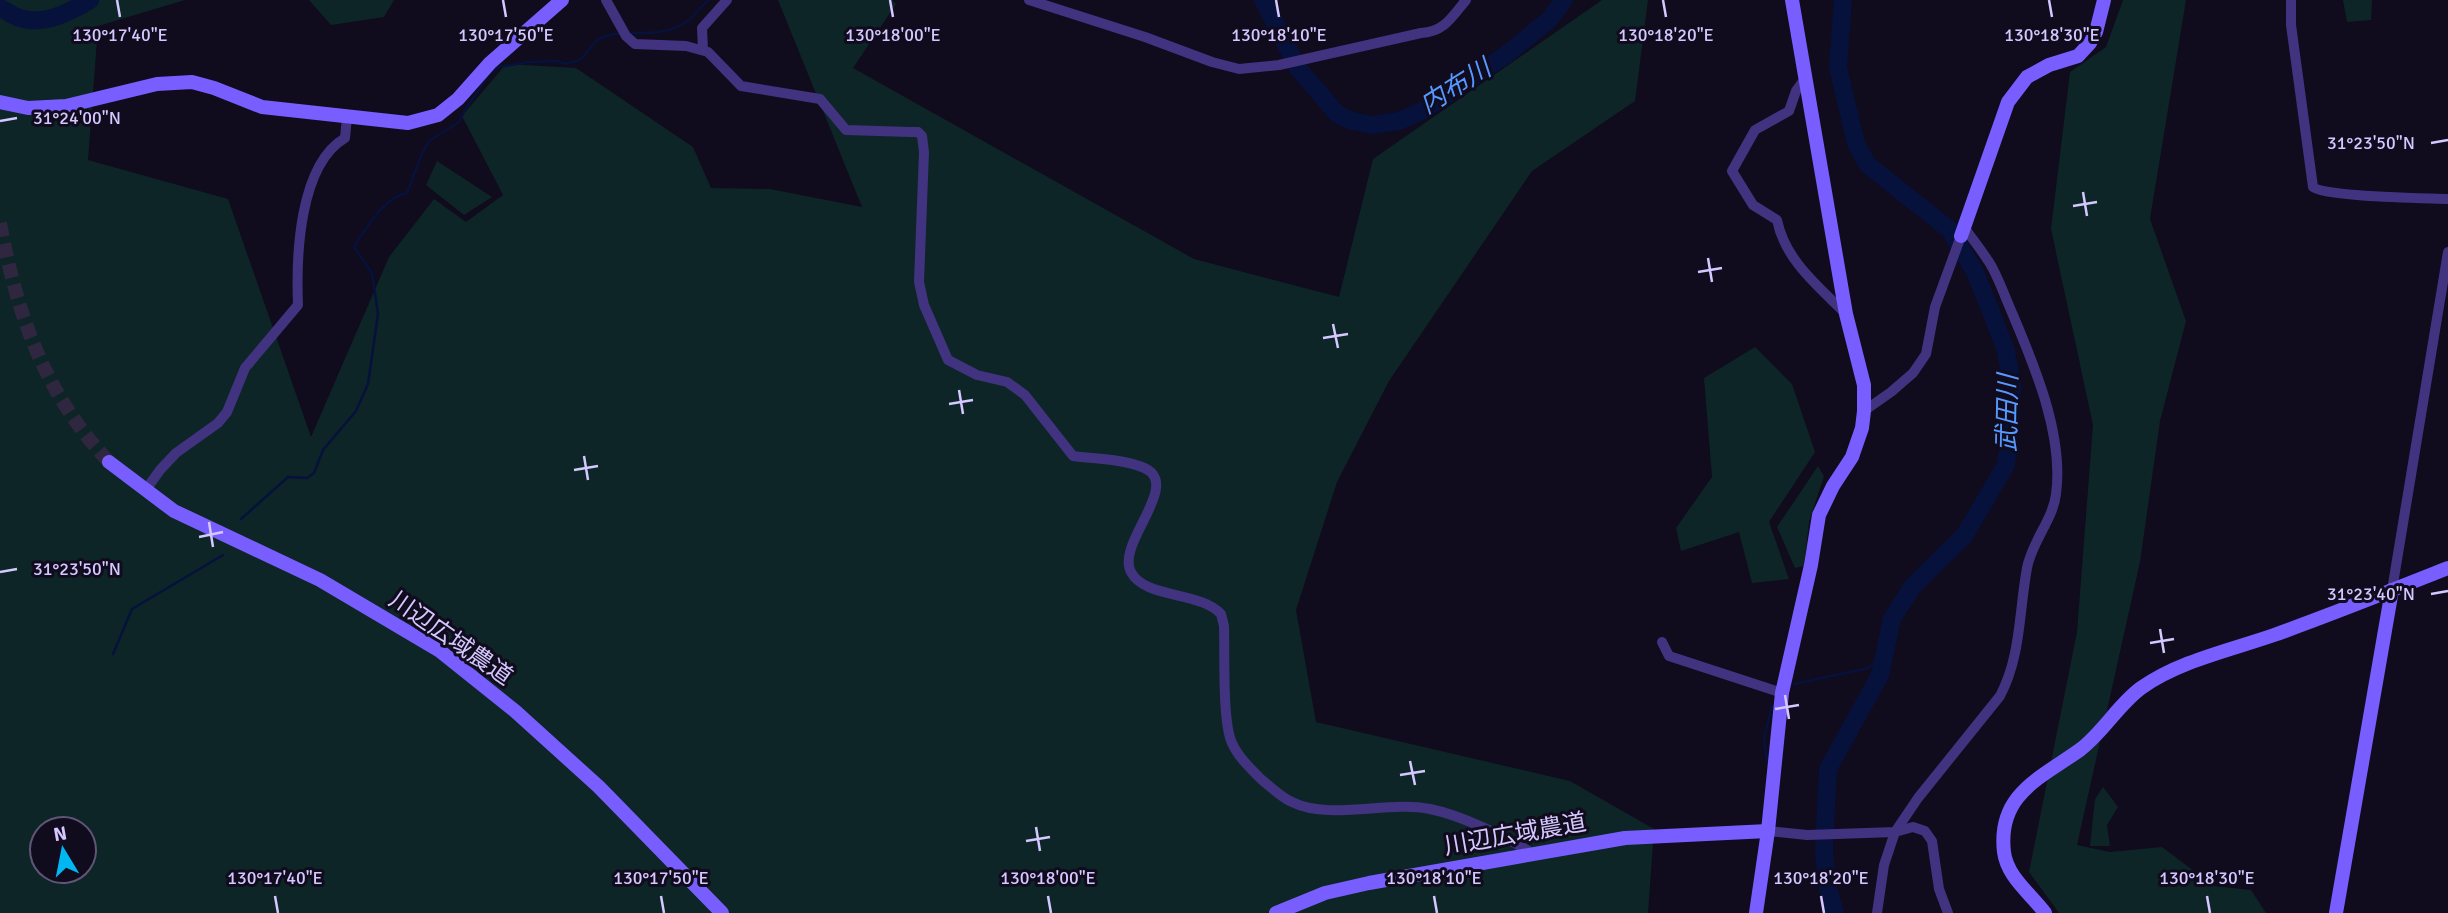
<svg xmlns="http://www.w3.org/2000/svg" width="2448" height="913" font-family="Signika,'Noto Sans JP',sans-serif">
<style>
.green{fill:#0d2527;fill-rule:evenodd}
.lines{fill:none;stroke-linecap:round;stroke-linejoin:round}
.stream{stroke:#06123b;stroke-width:2.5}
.river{stroke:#06123b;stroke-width:18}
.secondary-tunnel{stroke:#2e273f;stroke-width:14;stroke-dasharray:14 7;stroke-linecap:butt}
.street{stroke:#41337f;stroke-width:10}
.secondary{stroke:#795eff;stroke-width:14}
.ticks{fill:none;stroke:#d5c7ff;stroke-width:2.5}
.labels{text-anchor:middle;stroke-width:6;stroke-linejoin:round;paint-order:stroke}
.street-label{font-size:24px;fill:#d5c7ff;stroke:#100b1d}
.water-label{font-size:26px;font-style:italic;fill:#5598ff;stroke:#100b1d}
.ticks-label{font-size:18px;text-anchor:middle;fill:#d5c7ff;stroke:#100b1d;stroke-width:6;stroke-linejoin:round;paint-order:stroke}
</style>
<rect width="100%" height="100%" fill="#100b1d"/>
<g class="green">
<path d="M0,0H185L98,26L88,160L228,199L311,437L389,257L434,199L466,222L503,195L462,116L506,64L576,68L693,147L711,188L770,189L862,207L778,0H892L896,4L853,68L1194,259L1339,297L1373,159L1602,0H1648L1635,101L1532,171L1389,381L1337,482L1296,610L1316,722L1570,781L1654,829L1648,913H0ZM42,829H84V871H42Z"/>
<path d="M309,0H394L384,17L331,25Z"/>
<path d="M2123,0H2186L2150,219L2186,321L2160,421L2140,562L2077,845L2110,852L2162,847L2214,886L2251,890L2266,913H2059L2029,872L2077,632L2093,425L2051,229L2070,72L2106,47Z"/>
<path d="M2343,0H2372L2371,20L2347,22Z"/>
<path d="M437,161L492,197L464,215L426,185Z"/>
<path d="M1755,347L1792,384L1815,452L1769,522L1789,579L1752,583L1739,532L1681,551L1676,528L1712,477L1704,378Z"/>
<path d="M1818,466L1824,476L1809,522L1804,566L1795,568L1777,527Z"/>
<path d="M2103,787L2118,807L2107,825L2110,846H2090L2095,799Z"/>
</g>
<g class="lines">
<g class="stream">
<path d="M628,33C649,33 671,34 689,20C696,14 701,6 709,0"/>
<path d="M241,519L288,477L307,478L314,473L323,450L356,411L368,384L378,314L372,273L354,247L356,243C369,225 384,197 407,193L421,156L429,141L459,122L465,110L490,73L499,67L528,62L558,61L565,64L580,60L598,39L613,34H621"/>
<path d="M113,654L132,609L223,555"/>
<path d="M1794,684L1868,668L1885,654"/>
<path d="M1767,762L1764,738L1772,706"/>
</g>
<g class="river">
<path d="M1263,0L1298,68L1337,114L1352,121L1372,125L1399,121L1422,111L1507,54L1550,19L1564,0"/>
<path d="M0,8C7,11 13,16 20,18C44,26 70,12 90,0"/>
<path d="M1835,913L1827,885L1824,849L1828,769L1880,675L1892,619L1912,587L1964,536L2006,465L2011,419L2012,386L2006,351L1990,309L1974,270L1950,230L1868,165L1856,144L1838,67L1843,0"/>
</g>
<path class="secondary-tunnel" d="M0,223C17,314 44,393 109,462"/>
<g class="street">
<path d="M606,0L626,36L635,44L686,46L708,52L741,86L820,99L846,130L910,132H918L922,136L924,152L919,282L924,305L948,360L977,375L1007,382L1025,395L1073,456C1095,459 1122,459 1142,467C1185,483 1115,543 1131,572C1145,599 1200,591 1221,614L1224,626C1225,652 1222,722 1232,743C1238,757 1251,769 1262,780C1272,788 1281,797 1292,802C1330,821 1389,800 1430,809C1460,815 1507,837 1533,854"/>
<path d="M1029,0L1145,37L1212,62L1239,69L1279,65L1421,33C1444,32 1452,17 1466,0"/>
<path d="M2291,0V25L2313,187C2325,197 2426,198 2448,199"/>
<path d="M703,50L702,28L727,0"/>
<path d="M1804,80L1796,91L1789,111L1755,130L1732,171L1753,205L1777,220C1785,260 1818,286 1846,314"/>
<path d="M1864,411L1891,392L1913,373L1926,354L1935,307L1961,236"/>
<path d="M145,491L160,470L176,453L218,423L227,412L245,368L298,305C296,256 299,165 345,138L347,117"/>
<path d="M2392,590L2448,252"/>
<path d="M1662,642L1669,656L1782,693"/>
<path d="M1768,831L1807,835L1895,832L1913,827L1925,831L1932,841L1939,889L1948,913"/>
<path d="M1877,913L1884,865L1895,832L1918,798L2000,696C2021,657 2019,611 2027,568C2032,541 2053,520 2056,494C2064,436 2035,367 2013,315C2006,299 2000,282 1992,267C1984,253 1973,240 1964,227"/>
</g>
<g class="secondary">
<path d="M0,102L28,108L66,106L157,84L192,82L214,88L262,107L408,123L438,115L458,99L490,63L562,0"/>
<path d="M1961,236L2008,102L2027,77L2049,65L2078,56L2090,43L2096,32L2104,0"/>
<path d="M109,462L174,511L320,580L440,651L515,711L599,787L722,913"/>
<path d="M1276,913L1325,893L1369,883L1625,838L1768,831"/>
<path d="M1756,913L1768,831L1782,693L1811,565L1819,515L1833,486L1852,457L1862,428L1864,411V385L1846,314L1792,0"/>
<path d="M2045,913C2031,894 2007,877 2004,852C1997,793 2043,777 2081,749C2104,731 2118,705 2141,688C2179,661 2231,650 2274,635C2333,614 2390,591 2448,568"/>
<path d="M2336,913L2392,590"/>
</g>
</g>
<path class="ticks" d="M117,0L120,17M503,0L506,17M890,0L893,17M1276,0L1279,17M1663,0L1666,17M2049,0L2052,17M0,121L17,118M2431,143L2448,140M2083,192L2087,216M2073,206L2097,202M1708,258L1712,282M1698,272L1722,268M1333,324L1338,348M1323,338L1348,334M959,390L963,414M949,404L973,400M584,456L588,480M574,470L598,466M209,522L213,547M199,537L223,532M0,572L17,569M2431,594L2448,591M2160,629L2164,653M2150,643L2174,639M1785,695L1789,719M1775,709L1799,705M1410,761L1415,785M1400,775L1425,771M1036,827L1040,851M1026,841L1050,837M275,896L278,913M661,896L664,913M1048,896L1051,913M1434,896L1437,913M1821,896L1824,913M2207,896L2210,913"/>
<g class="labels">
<g class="street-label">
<text transform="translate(451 638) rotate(35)" y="8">川辺広域農道</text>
<text transform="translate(1515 834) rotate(-10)" y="8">川辺広域農道</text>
</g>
<g class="water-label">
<text transform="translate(1455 86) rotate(-32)" y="9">内布川</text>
<text transform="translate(2007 413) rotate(-89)" y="9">武田川</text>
</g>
</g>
<g class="ticks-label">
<text x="120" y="41">130°17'40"E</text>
<text x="506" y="41">130°17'50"E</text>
<text x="893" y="41">130°18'00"E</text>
<text x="1279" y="41">130°18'10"E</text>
<text x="1666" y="41">130°18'20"E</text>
<text x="2052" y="41">130°18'30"E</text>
<text x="77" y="124">31°24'00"N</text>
<text x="2371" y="149">31°23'50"N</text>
<text x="77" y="575">31°23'50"N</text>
<text x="2371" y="600">31°23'40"N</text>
<text x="275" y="884">130°17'40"E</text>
<text x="661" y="884">130°17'50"E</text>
<text x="1048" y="884">130°18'00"E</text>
<text x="1434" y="884">130°18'10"E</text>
<text x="1821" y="884">130°18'20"E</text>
<text x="2207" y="884">130°18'30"E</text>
</g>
<g transform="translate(63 850) rotate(350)"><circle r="33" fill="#100b1d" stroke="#5f5677" stroke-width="2"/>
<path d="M0-5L12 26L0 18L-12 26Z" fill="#00b7f2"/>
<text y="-10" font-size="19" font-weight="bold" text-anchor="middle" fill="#d5c7ff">N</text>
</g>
</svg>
